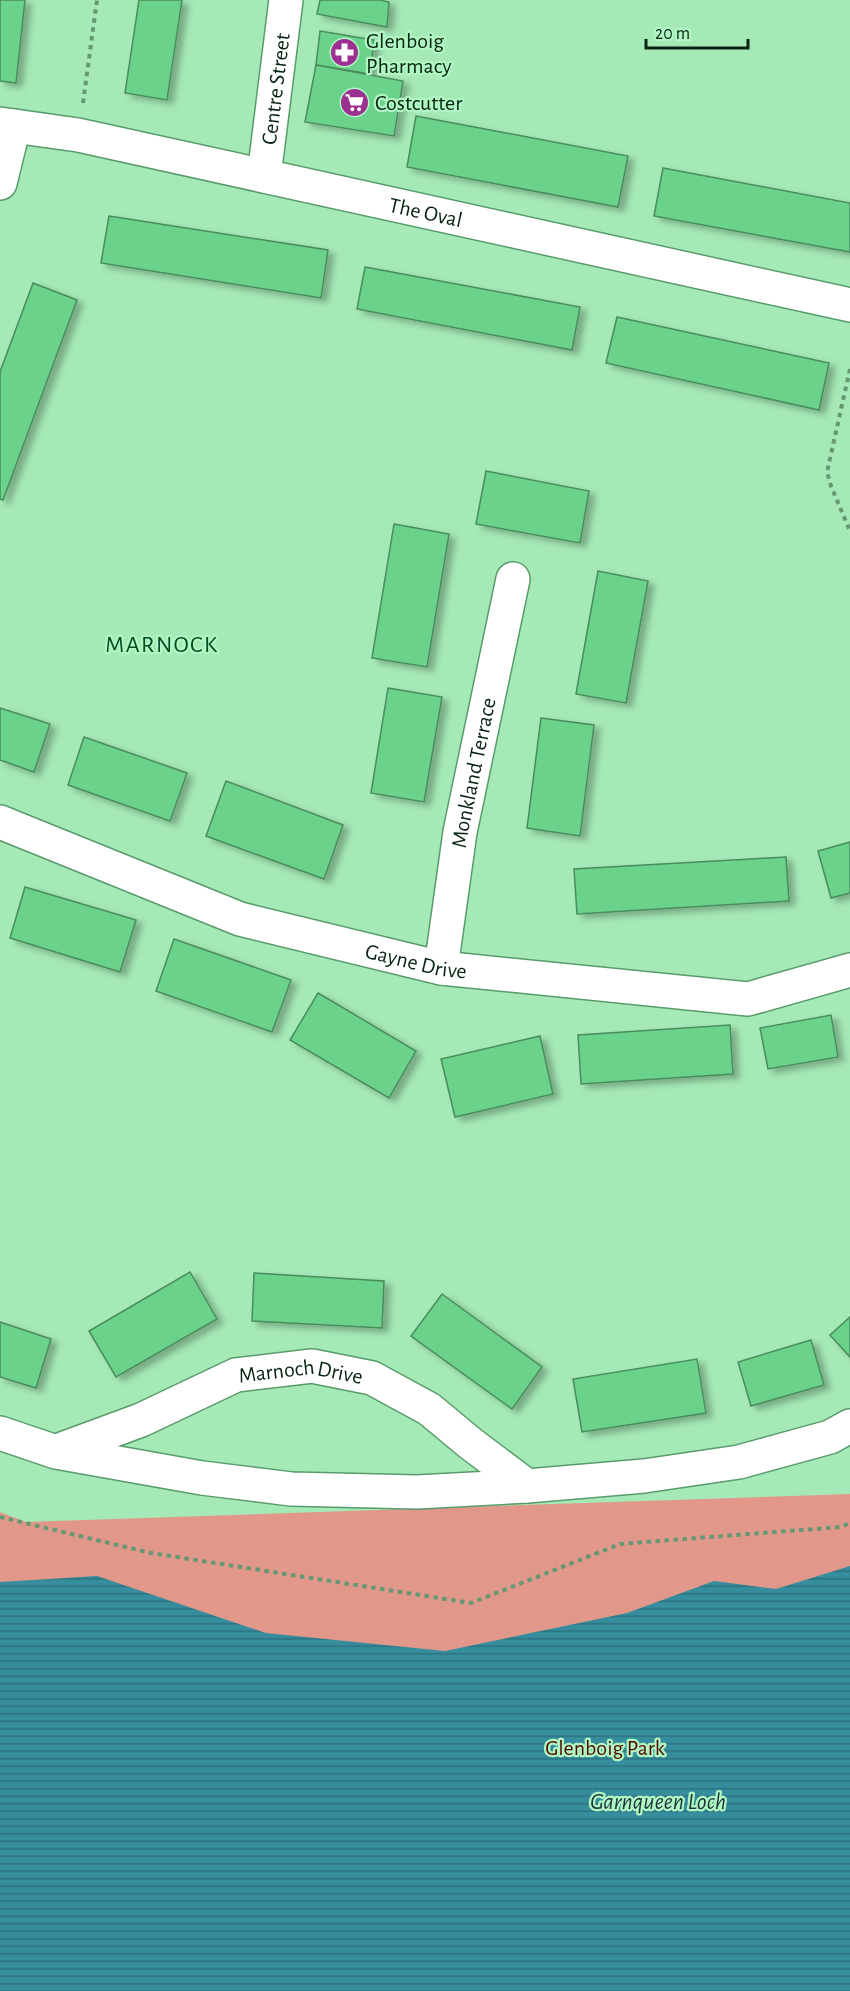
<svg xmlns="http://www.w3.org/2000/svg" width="850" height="1991" font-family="'Alegreya Sans',sans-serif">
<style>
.green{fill:#e1988a}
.water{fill:url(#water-rules)}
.building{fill:#6ad28a;stroke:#4a8c5d;stroke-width:1.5;filter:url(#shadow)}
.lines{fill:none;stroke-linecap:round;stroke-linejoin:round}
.minor-casing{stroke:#599b6c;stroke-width:36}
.path{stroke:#649772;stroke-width:4;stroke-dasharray:4.5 4.5;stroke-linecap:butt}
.minor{stroke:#fff;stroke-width:33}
.labels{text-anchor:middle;stroke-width:4.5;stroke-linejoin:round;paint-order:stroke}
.poi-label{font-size:22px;fill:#082412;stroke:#b1f7c3;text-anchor:start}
.street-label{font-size:22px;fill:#082412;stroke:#b1f7c3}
.park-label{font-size:22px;fill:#520d03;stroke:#b1f7c3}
.neighbourhood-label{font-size:24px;letter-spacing:1.5px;fill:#004d23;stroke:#b1f7c3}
.water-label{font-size:24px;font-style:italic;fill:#1c373c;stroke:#b1f7c3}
</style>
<defs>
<pattern id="water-rules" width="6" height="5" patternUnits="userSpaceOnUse" patternTransform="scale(1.5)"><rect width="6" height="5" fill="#368d9d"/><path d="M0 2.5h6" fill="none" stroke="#2c737f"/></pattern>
<filter id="shadow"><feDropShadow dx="6" dy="4" stdDeviation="3" flood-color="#0004"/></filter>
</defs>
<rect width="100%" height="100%" fill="#a5e9b6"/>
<path class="green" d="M850,1494V1991H0V1512L26,1522Z"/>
<path class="water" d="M850,1566V1991H0V1582L97,1576L266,1633L445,1651L627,1613L714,1581L776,1589Z"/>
<g class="building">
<path d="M0,0H25L16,83L0,81Z"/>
<path d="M139,0H182L167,100L125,93Z"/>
<path d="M320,0H380L389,2L387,27L317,14Z"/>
<path d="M320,31L374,40L370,74L316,65Z"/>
<path d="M316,65L403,81L394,136L305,122Z"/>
<path d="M416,116L628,156L618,207L407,167Z"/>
<path d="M663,168L850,203V252L654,216Z"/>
<path d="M109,216L328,250L321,298L101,263Z"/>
<path d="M365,267L580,307L572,350L357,309Z"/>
<path d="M33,283L77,300L3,500L0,499V372Z"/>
<path d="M617,317L829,363L819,410L606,363Z"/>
<path d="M486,471L589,491L580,543L476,524Z"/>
<path d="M394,524L449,534L427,667L372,658Z"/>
<path d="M598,571L648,581L626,703L576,694Z"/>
<path d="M388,688L442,697L424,802L371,793Z"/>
<path d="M0,708L50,724L34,772L0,760Z"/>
<path d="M541,718L594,725L580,836L527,828Z"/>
<path d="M84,737L187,773L170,821L68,785Z"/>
<path d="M226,781L343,825L324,879L206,836Z"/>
<path d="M850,842V893L831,898L818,851Z"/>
<path d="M786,857L789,901L577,914L574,869Z"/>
<path d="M25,887L136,920L120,972L10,938Z"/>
<path d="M174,939L291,980L272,1032L156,991Z"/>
<path d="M318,993L416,1051L389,1098L290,1040Z"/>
<path d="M831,1015L838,1057L768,1069L760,1028Z"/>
<path d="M730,1025L733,1074L581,1084L578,1035Z"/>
<path d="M540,1036L553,1094L455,1117L441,1059Z"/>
<path d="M190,1272L217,1319L116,1377L89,1331Z"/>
<path d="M254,1273L384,1281L382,1328L252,1321Z"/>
<path d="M442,1294L542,1367L512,1409L411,1336Z"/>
<path d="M850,1317V1357L830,1335Z"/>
<path d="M0,1322L51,1339L36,1388L0,1377Z"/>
<path d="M811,1340L824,1385L751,1406L738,1362Z"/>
<path d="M697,1359L706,1413L582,1432L573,1379Z"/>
</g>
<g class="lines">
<defs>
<g id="minor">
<path id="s1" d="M0,124L78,135L850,305"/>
<path id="s2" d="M264,176L286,0"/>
<path d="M0,183L14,126"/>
<path id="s3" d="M0,822L240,919L441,968L748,999L850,970"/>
<path id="s4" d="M441,968L460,832L513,579"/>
<path d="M0,1433L56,1452L202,1478L291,1489L417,1492L527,1486L644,1476L739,1462L830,1437L850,1426"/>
<path id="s5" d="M57,1451L141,1420L236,1375L312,1366L372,1378L429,1409L470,1443L527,1486"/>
</g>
</defs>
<use href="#minor" class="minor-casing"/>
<g class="path">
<path d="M83,103L97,0"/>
<path d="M850,369L827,472L831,486L850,531"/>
<path d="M0,1517L151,1553L471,1603L620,1544L840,1527L850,1523"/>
</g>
<use href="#minor" class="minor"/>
</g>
<defs>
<symbol id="pharmacy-disc" viewBox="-11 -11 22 22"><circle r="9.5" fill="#9c3091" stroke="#b1f7c3"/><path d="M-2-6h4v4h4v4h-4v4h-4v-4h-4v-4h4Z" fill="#fff"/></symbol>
<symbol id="supermarket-disc" viewBox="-11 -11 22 22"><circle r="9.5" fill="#9c3091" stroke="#b1f7c3"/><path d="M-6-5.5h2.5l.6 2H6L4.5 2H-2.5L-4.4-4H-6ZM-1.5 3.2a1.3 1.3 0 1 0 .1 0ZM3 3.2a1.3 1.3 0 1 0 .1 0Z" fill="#fff"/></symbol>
</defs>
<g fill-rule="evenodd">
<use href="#pharmacy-disc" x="328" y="36" width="33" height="33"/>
<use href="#supermarket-disc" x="338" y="86" width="33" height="33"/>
</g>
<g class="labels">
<g class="poi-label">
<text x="366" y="48">Glenboig<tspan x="366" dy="25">Pharmacy</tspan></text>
<text x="375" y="110">Costcutter</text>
</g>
<g class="street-label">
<text dy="8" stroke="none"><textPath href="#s2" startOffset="88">Centre Street</textPath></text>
<text dy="8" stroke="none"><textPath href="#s1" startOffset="435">The Oval</textPath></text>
<text dy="8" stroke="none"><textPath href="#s4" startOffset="198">Monkland Terrace</textPath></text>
<text dy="8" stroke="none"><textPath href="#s3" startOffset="440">Gayne Drive</textPath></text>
<text dy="8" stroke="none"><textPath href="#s5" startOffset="260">Marnoch Drive</textPath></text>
</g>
<g class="park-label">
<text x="605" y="1755">Glenboig Park</text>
</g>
<g class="neighbourhood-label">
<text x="162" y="652">MARNOCK</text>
</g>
<g class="water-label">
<text x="658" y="1809">Garnqueen Loch</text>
</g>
</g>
<path d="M646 39v9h102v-9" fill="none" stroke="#082412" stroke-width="3"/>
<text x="655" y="39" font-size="18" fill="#082412" stroke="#b1f7c3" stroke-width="4.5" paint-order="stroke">20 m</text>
</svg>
